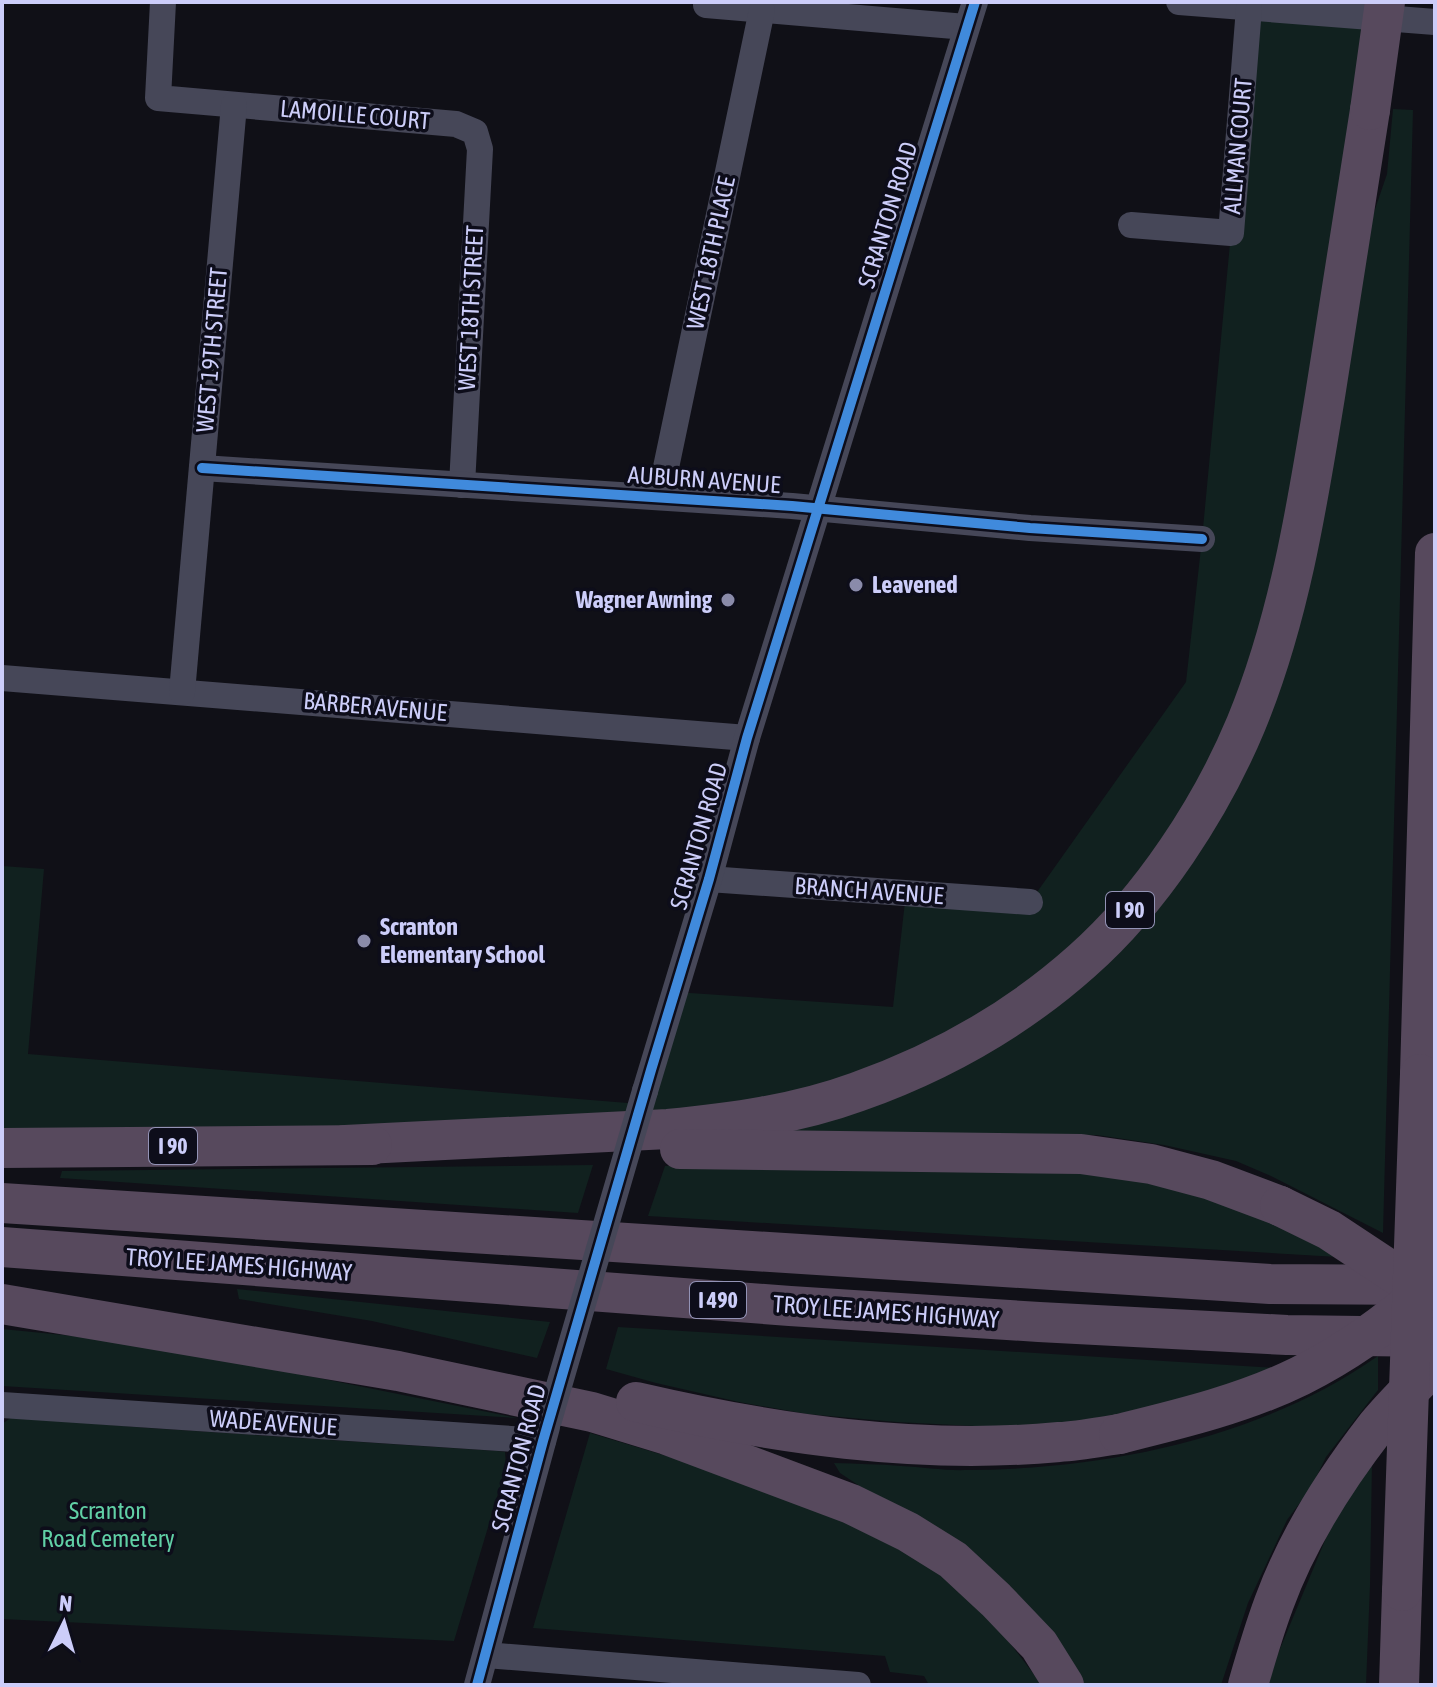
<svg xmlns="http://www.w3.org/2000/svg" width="1437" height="1687" font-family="'Asap Condensed',sans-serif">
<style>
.green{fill:#11211f}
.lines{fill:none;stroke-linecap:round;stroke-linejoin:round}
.minor{stroke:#464758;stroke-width:26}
.highway{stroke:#57495d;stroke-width:40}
.minor-bridge{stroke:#464758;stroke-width:26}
.highway-bridge{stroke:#57495d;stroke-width:40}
.cycleway-casing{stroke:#0d0d1a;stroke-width:15}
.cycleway{stroke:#408adc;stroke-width:10}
.poi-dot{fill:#8a8baa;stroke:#0d0d1a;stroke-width:3}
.labels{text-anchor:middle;stroke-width:7;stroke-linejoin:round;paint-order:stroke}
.shield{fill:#0d0d1a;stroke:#9393b6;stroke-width:2}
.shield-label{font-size:22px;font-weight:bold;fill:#cccdf9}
.street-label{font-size:24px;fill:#cccdf9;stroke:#0d0d1a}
.poi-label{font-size:24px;font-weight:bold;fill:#cccdf9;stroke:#0d0d1a;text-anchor:start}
.park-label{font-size:24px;fill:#61d0a6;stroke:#0d0d1a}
</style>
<rect width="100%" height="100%" fill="#101017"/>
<g class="green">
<path d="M1249,2H1385L1260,688L1083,960L818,1104L2,1148V866L44,869L28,1054L640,1104L675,992L893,1007L906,893L1030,902L1186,682L1202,539L1231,233Z"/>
<path d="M1393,109L1413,110L1383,1233L1271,1176L1236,1161L1164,1145L1097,1135L783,1132L923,1086L1221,817L1370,224L1387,174Z"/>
<path d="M772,1163L1089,1170L1183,1188L1257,1213L1338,1257L648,1216L665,1166Z"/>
<path d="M593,1165L578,1213L60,1178L62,1171Z"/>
<path d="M237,1289L550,1322L537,1358L372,1321L239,1299Z"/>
<path d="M618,1327L1275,1368L1215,1394L1060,1426L993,1427L897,1422L807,1414L739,1402L656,1383L606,1369Z"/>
<path d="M2,1329L144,1343L517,1418L2,1386Z"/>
<path d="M1378,1356V1390L1326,1457L1311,1488L1287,1520L1248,1603L1221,1685H1084L1073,1667L879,1499L840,1473L834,1463C857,1464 879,1464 901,1466C923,1467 946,1471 968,1470C1109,1469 1261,1438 1378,1356Z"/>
<path d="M12,1417L149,1428L497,1451L505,1452L506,1467L454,1641L2,1619V1424Z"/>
<path d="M590,1433L700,1466L800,1501L883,1538L942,1575L996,1625L1042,1685H929L924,1676L890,1672L885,1656L533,1628Z"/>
<path d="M1372,1461L1370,1585L1366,1685H1268L1277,1656L1336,1514Z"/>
</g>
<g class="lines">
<g class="minor">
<path d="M163,2L158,98L456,124L475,132L480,149L462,485"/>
<path d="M707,2L706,5L966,27"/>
<path d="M1179,2L1435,22"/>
<path d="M1131,225L1231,233L1249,8"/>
<path d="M202,468L792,506L1030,528L1202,539"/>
<path d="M660,496L762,10"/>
<path d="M2,678L747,738"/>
<path d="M182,692L234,105"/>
<path d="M709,879L1030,902"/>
<path d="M645,1091L709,879L747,738L975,2"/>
<path d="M2,1405L543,1441"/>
<path d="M486,1655L858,1685"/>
<path d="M477,1685L547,1427"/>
</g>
<g class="highway">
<path d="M1420,1074L1435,553"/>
<path d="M345,1145L668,1129C731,1123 797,1114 857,1092C939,1063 1017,1019 1082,961C1151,900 1211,808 1246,724C1289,620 1307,507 1325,396C1340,301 1355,205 1370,110"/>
<path d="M2,1148L372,1145"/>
<path d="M680,1149L1081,1154L1151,1164L1211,1180L1280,1206"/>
<path d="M2,1203L1270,1284L1431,1285"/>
<path d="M2,1247L790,1306L1039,1322L1287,1335L1435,1337"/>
<path d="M2,1304L398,1371L592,1412L667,1435L851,1504L908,1532L953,1560L996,1600L1039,1645L1064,1685"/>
<path d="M636,1402C774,1434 917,1455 1059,1442C1079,1441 1099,1437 1119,1434"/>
<path d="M1248,1685C1256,1657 1264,1630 1274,1603C1297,1540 1335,1480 1376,1427C1394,1405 1415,1385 1435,1364"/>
<path d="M1399,1685L1402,1591"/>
</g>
<path class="minor-bridge" d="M549,1420L645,1091"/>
<g class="highway-bridge">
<path d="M1370,110L1385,2"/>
<path d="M1280,1206L1329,1230L1432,1298"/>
<path d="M1119,1434C1180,1419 1243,1404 1300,1376C1346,1353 1388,1323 1426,1289"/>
<path d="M1402,1591L1420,1074"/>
</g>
<defs>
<g id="cycleway">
<path d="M202,468L792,506L1030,528L1202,539"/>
<path d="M477,1685L543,1441L651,1070L709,879L747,738L975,2"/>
</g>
</defs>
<use href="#cycleway" class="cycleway-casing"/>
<use href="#cycleway" class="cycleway"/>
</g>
<g class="poi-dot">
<circle cx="856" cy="585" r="8"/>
<circle cx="728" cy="600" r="8"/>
<circle cx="364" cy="941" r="8"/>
</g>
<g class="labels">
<g class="shield">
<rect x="1106" y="892" width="48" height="36" rx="6"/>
<rect x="149" y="1128" width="48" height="36" rx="6"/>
<rect x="690" y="1282" width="56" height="36" rx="6"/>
</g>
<g class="shield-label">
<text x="1130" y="918">I 90</text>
<text x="173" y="1154">I 90</text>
<text x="718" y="1308">I 490</text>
</g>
<g class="street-label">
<text transform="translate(355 115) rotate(5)" y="8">LAMOILLE COURT</text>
<text transform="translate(1238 146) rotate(-85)" y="8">ALLMAN COURT</text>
<text transform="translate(888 215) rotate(-73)" y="8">SCRANTON ROAD</text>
<text transform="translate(711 253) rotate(-78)" y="8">WEST 18TH PLACE</text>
<text transform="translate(471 308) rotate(-87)" y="8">WEST 18TH STREET</text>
<text transform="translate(212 350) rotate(-85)" y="8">WEST 19TH STREET</text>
<text transform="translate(704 480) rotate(4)" y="8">AUBURN AVENUE</text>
<text transform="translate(375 707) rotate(5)" y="8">BARBER AVENUE</text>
<text transform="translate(699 836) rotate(-74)" y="8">SCRANTON ROAD</text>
<text transform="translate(869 891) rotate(4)" y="8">BRANCH AVENUE</text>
<text transform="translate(239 1265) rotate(4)" y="8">TROY LEE JAMES HIGHWAY</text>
<text transform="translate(886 1312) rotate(4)" y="8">TROY LEE JAMES HIGHWAY</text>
<text transform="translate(273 1423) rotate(4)" y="8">WADE AVENUE</text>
<text transform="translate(519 1458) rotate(-75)" y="8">SCRANTON ROAD</text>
</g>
<g class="poi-label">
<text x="872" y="593">Leavened</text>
<text x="712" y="608" text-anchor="end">Wagner Awning</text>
<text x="380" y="935">Scranton<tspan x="380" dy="28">Elementary School</tspan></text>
</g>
<g class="park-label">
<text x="108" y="1519">Scranton<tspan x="108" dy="28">Road Cemetery</tspan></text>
</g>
</g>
<rect width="1437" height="1687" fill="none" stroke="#cccdf9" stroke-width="8"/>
<g transform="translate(64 1623) rotate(5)" stroke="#0d0d1a" stroke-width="6" paint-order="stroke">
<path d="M0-6L14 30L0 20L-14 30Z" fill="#cccdf9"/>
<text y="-12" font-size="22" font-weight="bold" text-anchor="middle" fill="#cccdf9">N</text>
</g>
</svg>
